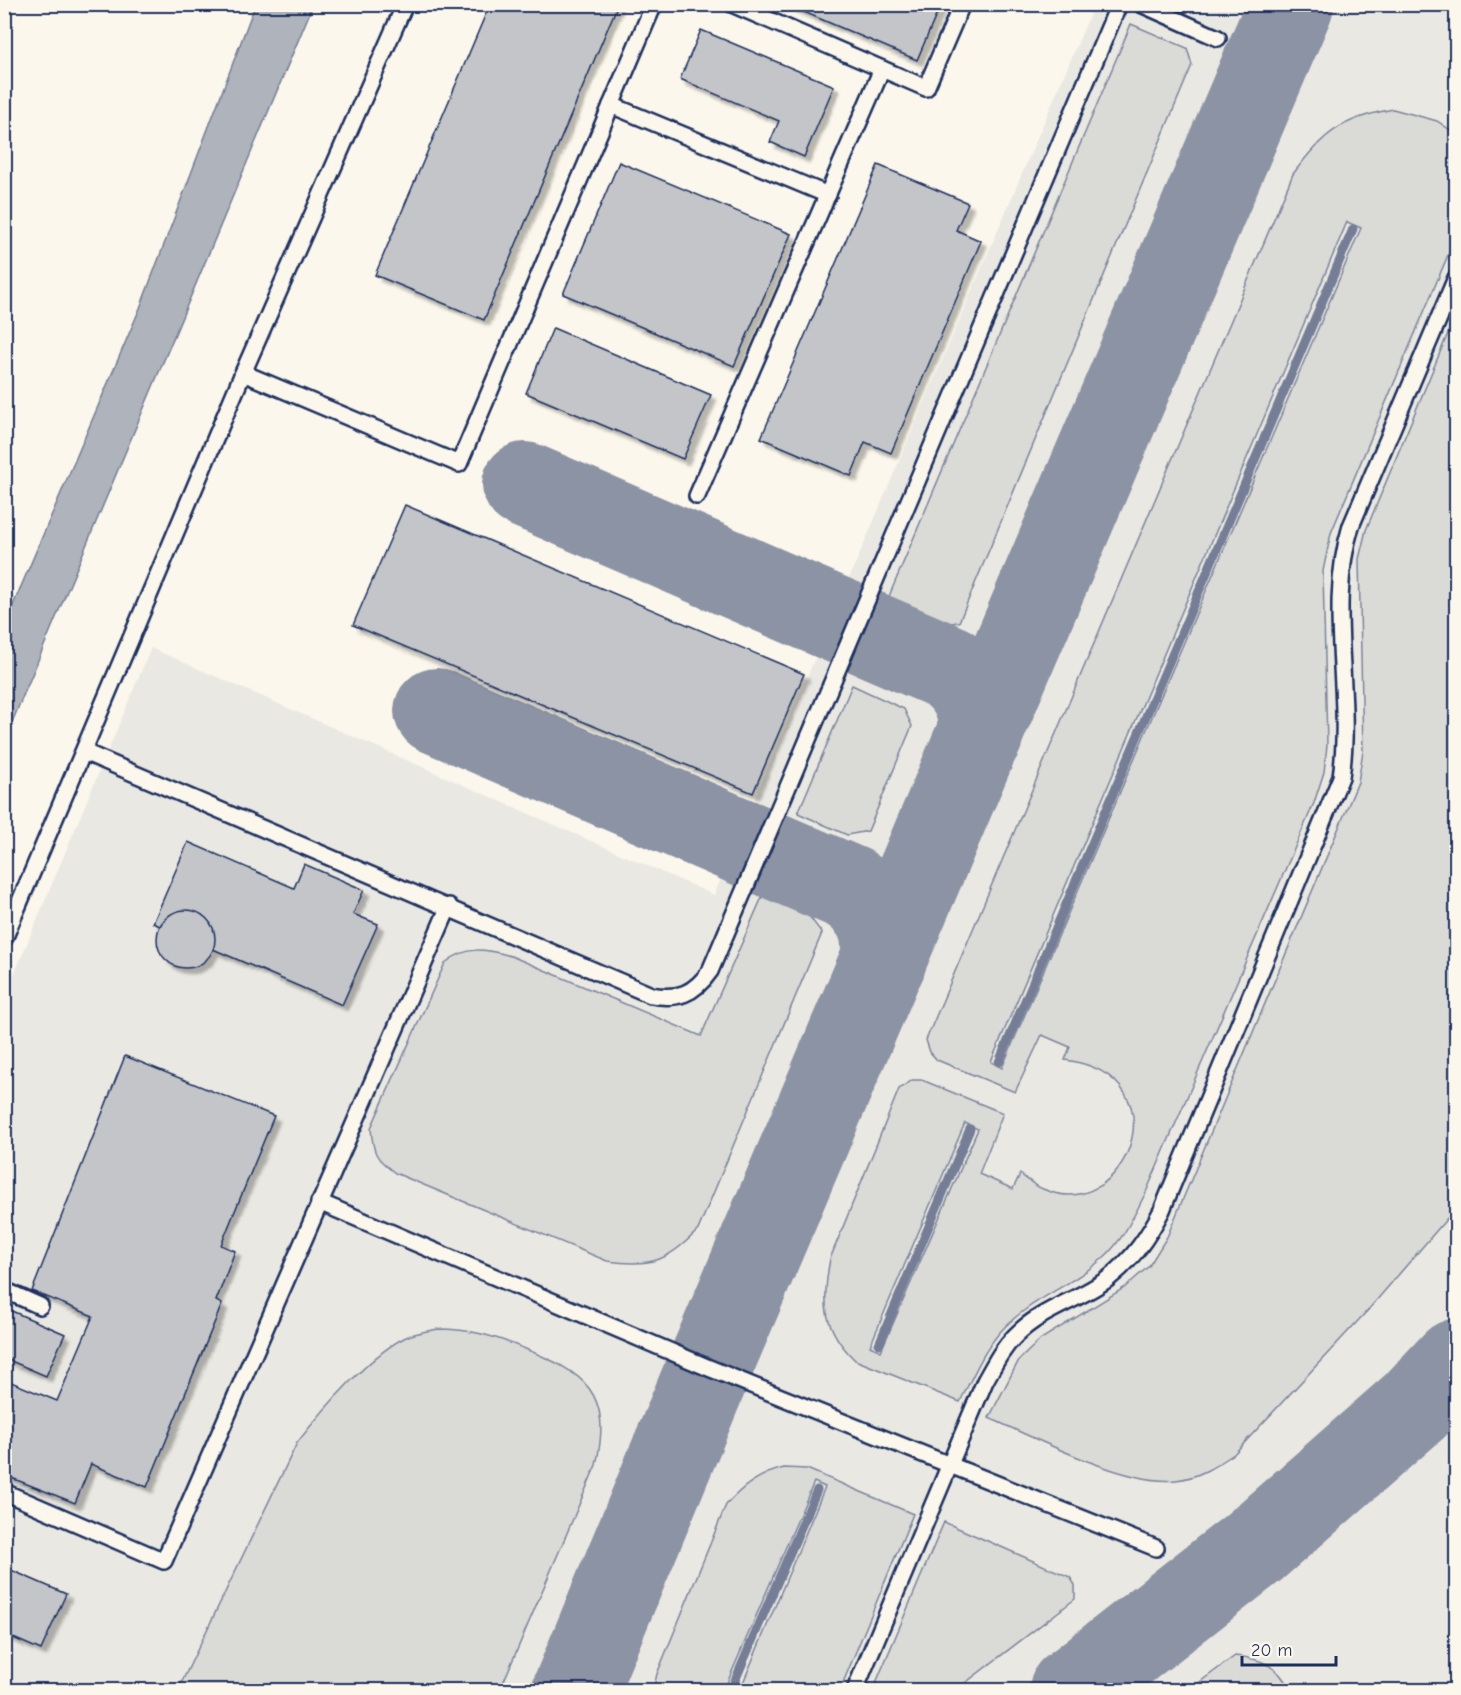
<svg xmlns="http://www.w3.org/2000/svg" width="1461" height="1695" font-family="'Comic Neue',sans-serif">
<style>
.built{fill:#eae8e2}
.green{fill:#dadad7;stroke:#7a849a;stroke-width:1.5;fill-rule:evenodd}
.water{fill:#afb3bb;stroke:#747e96;stroke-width:1.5}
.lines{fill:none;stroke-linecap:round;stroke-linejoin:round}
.stream{stroke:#747e96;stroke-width:9}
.taxiway{stroke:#8b93a5;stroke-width:86}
.building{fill:#c3c5c9;stroke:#1b2f5e;stroke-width:1.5;filter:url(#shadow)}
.service-casing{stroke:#1b2f5e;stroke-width:20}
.service{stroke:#fbf7ec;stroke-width:15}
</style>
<defs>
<filter id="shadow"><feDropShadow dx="5.5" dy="5.5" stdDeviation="1.5" flood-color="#0004"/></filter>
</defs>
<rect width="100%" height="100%" fill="#fbf7ec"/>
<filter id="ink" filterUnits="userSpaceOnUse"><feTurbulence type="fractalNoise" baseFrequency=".0167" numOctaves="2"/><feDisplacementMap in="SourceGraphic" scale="12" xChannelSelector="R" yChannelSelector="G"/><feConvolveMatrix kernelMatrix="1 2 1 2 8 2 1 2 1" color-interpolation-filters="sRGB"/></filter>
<g filter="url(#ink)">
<path class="built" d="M1094,5H1456V1690H5V996L151,648L714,895Z"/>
<g class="green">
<path d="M1131,24L1187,48L1192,65L959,622L941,624L887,601Z"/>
<path d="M1393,109L1437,121L1456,134V236L1331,533L1323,571L1327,745L1324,772L1314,803L1147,1190C1135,1214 1123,1241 1102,1259C1070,1287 1030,1299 1001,1331C983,1351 972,1378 960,1402L855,1360C822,1328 822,1302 830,1259L899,1089L912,1080H922L1003,1113L979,1174L1013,1189L1020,1174C1027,1179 1035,1186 1043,1189C1124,1226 1187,1077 1065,1060L1070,1047L1042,1035L1015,1092L937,1060L930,1052L926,1040L1293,174C1324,133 1340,119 1393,109ZM1347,222L1361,228L1002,1068L991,1062ZM965,1123L978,1129L881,1351L870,1346Z"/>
<path d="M1456,314V1208L1369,1309L1234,1454C1216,1466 1198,1478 1176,1480C1127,1486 1036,1438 989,1418L1019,1360L1041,1339L1124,1288L1149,1266L1167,1237L1358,782L1363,751L1359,559L1366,530Z"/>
<path d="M852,685L904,709L912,726L868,831L847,835L798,813Z"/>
<path d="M763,895L806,912L822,933L698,1230C667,1262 651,1267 607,1261L395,1173C375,1158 373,1153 371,1128L445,963C467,945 485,949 511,956L701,1036Z"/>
<path d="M438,1329C470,1329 494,1336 523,1348C585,1373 613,1392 596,1465L500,1690H178L297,1443C321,1412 375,1348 411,1335C420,1332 429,1331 438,1329Z"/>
<path d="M784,1468L807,1469L913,1514L840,1690H740L825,1487L814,1482L724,1690H653L657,1674L726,1505C743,1486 759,1474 784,1468Z"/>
<path d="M944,1522L1070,1577L1075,1585V1599L956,1690H873Z"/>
<path d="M1235,1656C1260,1658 1279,1666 1290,1690H1189Z"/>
</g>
<path class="water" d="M255,5H313L5,739V624L140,308Z"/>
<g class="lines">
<g class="stream">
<path d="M999,1062L1353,229"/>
<path d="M879,1344L970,1129"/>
<path d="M731,1690L817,1490"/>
</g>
<g class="taxiway">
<path d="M525,485L949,668C972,686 983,706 980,736"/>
<path d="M437,711L849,888C877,907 888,929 883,963"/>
<path d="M575,1690L709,1368L1291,4"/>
<path d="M1072,1690L1252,1549L1415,1406L1456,1362"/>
</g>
</g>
<g class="building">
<path d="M490,4H618L484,320L375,275Z"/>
<path d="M785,4H941L917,60Z"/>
<path d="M701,30L834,86L804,157L770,142L779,121L680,79Z"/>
<path d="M619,162L791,234L734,366L563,294Z"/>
<path d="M878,165L968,203L956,230L981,241L891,453L865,442L851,476L761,438Z"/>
<path d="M553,328L711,395L683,459L526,393Z"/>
<path d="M405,505L804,674L753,793L353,625Z"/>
<path d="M188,842L294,888L304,864L364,890L353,914L378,924L342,1005L153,923Z"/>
<circle cx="186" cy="939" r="29"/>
<path d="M125,1056L274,1116L221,1245L235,1251L216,1301L222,1304L147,1487L91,1464L75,1503L4,1475V1379L57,1401L93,1316L32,1291Z"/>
<path d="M7,1309L65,1334L46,1376L4,1358V1311Z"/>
<path d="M4,1567L66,1594L41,1650L4,1634Z"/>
</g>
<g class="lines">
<defs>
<g id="service">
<path d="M732,4L926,88L962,4"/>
<path d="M1141,4L1218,38"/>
<path d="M611,105L828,195"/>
<path d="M243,373L459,464L654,4"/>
<path d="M697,496L882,69"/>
<path d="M84,752L651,995C678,1000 694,994 710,971L1119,4"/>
<path d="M4,939L243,373L405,4"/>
<path d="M319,1202L709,1368L1156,1548"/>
<path d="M4,1290L40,1306"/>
<path d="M4,1492L164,1561L449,906"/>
<path d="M855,1690L985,1381C994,1365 1002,1349 1015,1336C1041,1309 1080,1300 1109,1278C1133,1259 1148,1237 1162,1210L1341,777C1353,694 1326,607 1351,526L1456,278"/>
</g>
</defs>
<use href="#service" class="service-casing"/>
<use href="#service" class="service"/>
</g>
</g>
<rect width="1461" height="1695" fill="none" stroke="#fbf7ec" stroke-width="24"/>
<rect x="12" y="12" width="1437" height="1671" fill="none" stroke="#1b2f5e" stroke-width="2" filter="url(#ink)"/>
<path d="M1242 1656v9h94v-9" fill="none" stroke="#1b2f5e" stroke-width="3"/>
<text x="1251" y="1656" font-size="18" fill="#1b2f5e" stroke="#fbf7ec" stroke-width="4.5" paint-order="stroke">20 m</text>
</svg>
